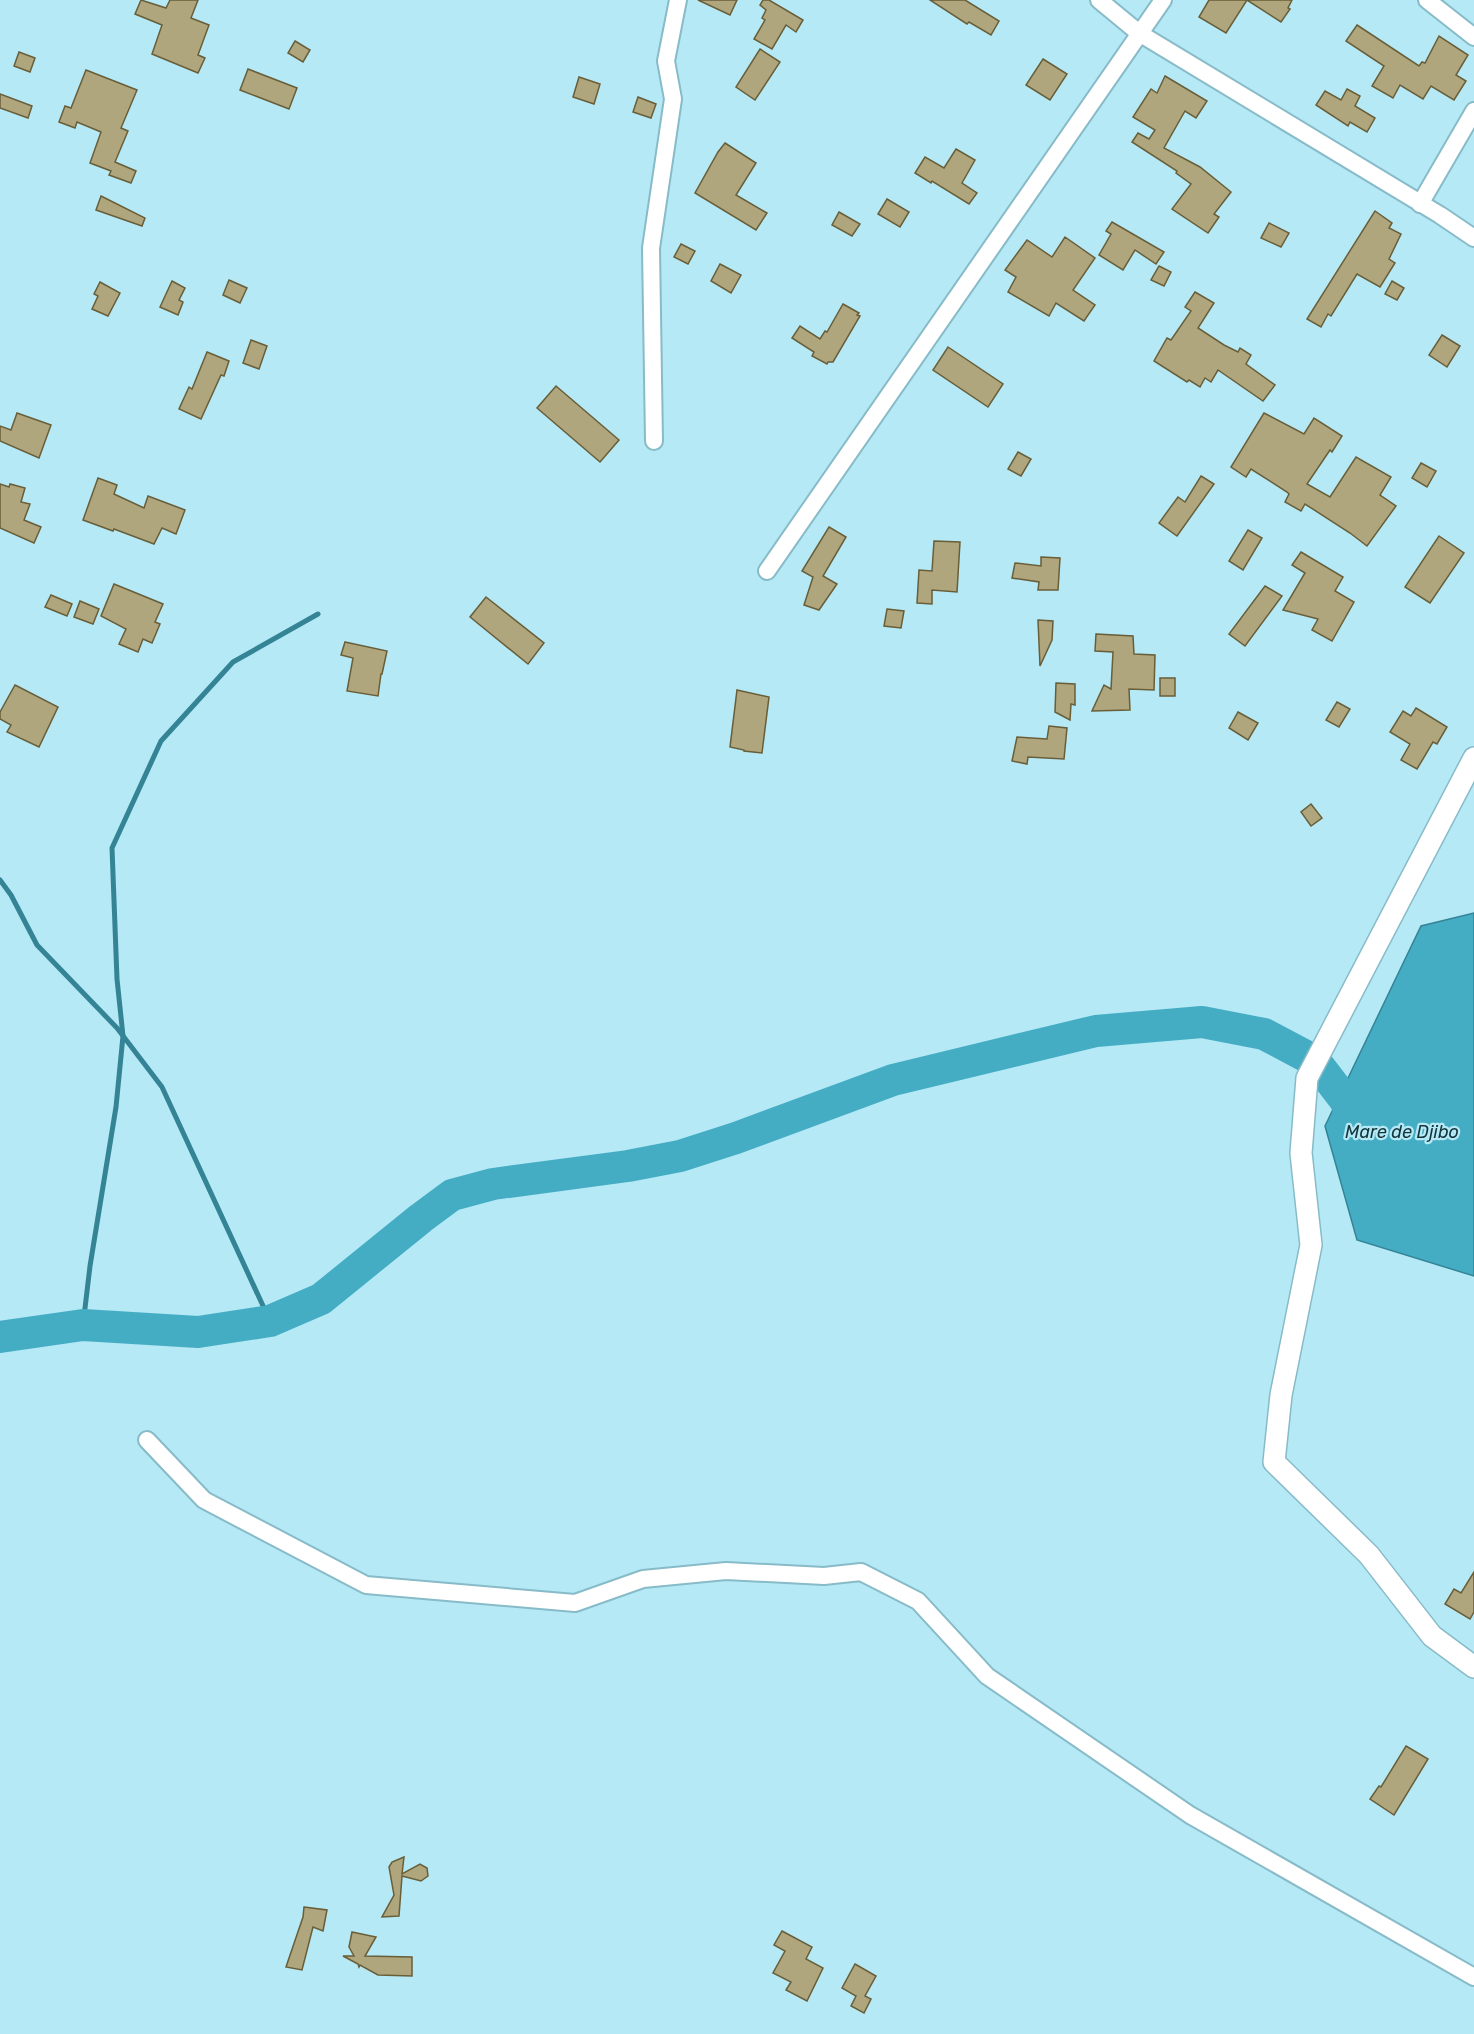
<svg xmlns="http://www.w3.org/2000/svg" width="1474" height="2034" font-family="Rubik,sans-serif">
<style>
.water{fill:#44adc4;stroke:#348496;stroke-width:1.5}
.lines{fill:none;stroke-linecap:round;stroke-linejoin:round}
.stream{stroke:#348496;stroke-width:5}
.river{stroke:#44adc4;stroke-width:32}
.building{fill:#b0a67e;stroke:#685e38;stroke-width:1.5}
.minor-casing{stroke:#88bbc8;stroke-width:20}
.tertiary-casing{stroke:#88bbc8;stroke-width:24}
.minor{stroke:#fff;stroke-width:16}
.tertiary{stroke:#fff;stroke-width:21}
.labels{text-anchor:middle;stroke-width:4.5;stroke-linejoin:round;paint-order:stroke}
.water-label{font-size:18px;font-style:italic;fill:#15353c;stroke:#b5e9f6}
</style>
<rect width="100%" height="100%" fill="#b5e9f6"/>
<path class="water" d="M1474,913V1276L1357,1240L1325,1126L1421,926Z"/>
<g class="lines">
<g class="stream">
<path d="M0,880L11,895L37,945L117,1028L162,1087L270,1321"/>
<path d="M83,1325L90,1266L116,1107L123,1036L117,979L112,848L161,741L233,662L318,614"/>
</g>
<path class="river" d="M0,1337L83,1325L198,1332L270,1321L321,1299L421,1218L452,1195L493,1184L628,1166L680,1156L736,1138L893,1080L1096,1031L1202,1022L1264,1034L1315,1061L1345,1100L1358,1131"/>
</g>
<g class="building">
<path d="M141,0L166,8L170,0H198L191,18L209,25L198,55L205,58L198,73L152,54L162,25L135,14Z"/>
<path d="M698,0H737L730,15Z"/>
<path d="M763,0H769L803,20L796,32L786,25L772,49L754,39L765,20L762,18L766,10L760,5Z"/>
<path d="M930,0H965L999,21L991,35L969,22L967,24Z"/>
<path d="M1209,0H1292L1288,8L1290,9L1281,22L1247,0L1226,33L1199,17Z"/>
<path d="M1357,25L1419,66L1422,62L1425,63L1439,36L1468,55L1456,75L1466,81L1454,100L1431,86L1423,99L1400,85L1393,98L1372,86L1384,66L1346,41Z"/>
<path d="M295,41L310,50L303,62L288,53Z"/>
<path d="M760,49L780,62L755,100L736,87Z"/>
<path d="M19,52L35,58L30,72L14,66Z"/>
<path d="M1043,59L1067,74L1050,100L1026,85Z"/>
<path d="M248,69L297,88L289,109L240,90Z"/>
<path d="M86,70L137,90L121,128L128,131L115,162L136,171L131,183L109,175L111,171L90,163L101,132L77,122L75,128L59,122L65,106L71,108Z"/>
<path d="M1165,76L1207,101L1196,118L1185,111L1164,148L1200,167L1231,192L1214,214L1219,217L1208,233L1172,209L1191,184L1176,173L1177,171L1132,142L1138,133L1149,139L1155,130L1133,117L1151,89L1157,93Z"/>
<path d="M579,77L600,84L594,104L573,97Z"/>
<path d="M1347,89L1360,96L1355,106L1375,118L1367,132L1350,122L1348,126L1316,105L1325,91L1341,100Z"/>
<path d="M0,94L32,106L28,118L0,108Z"/>
<path d="M638,97L656,104L651,118L633,112Z"/>
<path d="M725,143L756,163L736,195L767,213L756,230L695,193L718,152Z"/>
<path d="M956,149L975,160L962,183L977,193L969,204L932,181L931,183L915,173L925,157L944,168Z"/>
<path d="M101,196L145,218L142,226L96,210Z"/>
<path d="M887,199L909,212L900,227L878,214Z"/>
<path d="M1375,211L1392,223L1389,228L1401,234L1389,259L1395,263L1380,287L1357,274L1331,316L1328,314L1321,327L1307,319Z"/>
<path d="M839,212L860,224L852,236L832,225Z"/>
<path d="M1112,222L1164,252L1156,264L1135,250L1123,270L1099,255L1111,234L1106,231Z"/>
<path d="M1269,223L1289,233L1281,247L1261,238Z"/>
<path d="M1065,237L1095,258L1073,290L1095,305L1084,321L1056,303L1049,316L1008,292L1016,277L1005,270L1027,240L1052,257Z"/>
<path d="M681,244L695,251L688,264L674,257Z"/>
<path d="M720,264L741,275L731,293L711,281Z"/>
<path d="M1159,266L1171,272L1164,286L1151,280Z"/>
<path d="M229,280L247,288L240,303L223,295Z"/>
<path d="M172,281L185,288L179,300L183,302L178,315L160,307Z"/>
<path d="M1392,281L1404,288L1397,300L1385,294Z"/>
<path d="M100,282L120,293L108,316L92,309L98,296L94,294Z"/>
<path d="M1195,292L1214,303L1198,328L1224,345L1238,352L1240,348L1251,355L1246,364L1275,385L1263,401L1218,370L1211,382L1205,378L1200,387L1189,380L1187,382L1154,361L1167,338L1171,340L1191,311L1185,307Z"/>
<path d="M843,304L859,313L857,315L860,316L833,362H828L827,364L812,356L814,352L792,338L800,326L820,339L825,331L827,332Z"/>
<path d="M1442,335L1460,346L1447,367L1429,355Z"/>
<path d="M251,340L267,346L259,369L243,363Z"/>
<path d="M948,347L1003,384L988,407L933,370Z"/>
<path d="M207,352L229,361L224,376L221,375L201,419L179,409L189,387L192,389Z"/>
<path d="M556,386L619,440L600,462L537,408Z"/>
<path d="M17,413L51,425L39,458L0,441V426L11,430Z"/>
<path d="M1264,413L1304,434L1314,418L1342,436L1332,452L1330,450L1307,484L1330,497L1356,457L1391,477L1380,495L1396,506L1367,546L1350,533L1305,504L1301,511L1285,502L1289,494L1287,492L1251,469L1246,477L1231,467Z"/>
<path d="M1018,452L1031,459L1021,476L1008,469Z"/>
<path d="M1421,463L1436,471L1427,487L1412,478Z"/>
<path d="M1201,476L1214,484L1177,536L1159,523L1178,497L1185,502Z"/>
<path d="M98,478L117,485L114,494L144,508L148,496L185,510L176,534L162,528L154,544L114,529L113,531L83,520Z"/>
<path d="M0,484L9,487L10,484L25,488L21,502L30,504L24,520L41,527L34,543L0,528Z"/>
<path d="M829,527L846,537L823,576L837,584L819,610L804,605L813,577L802,571Z"/>
<path d="M1248,530L1262,538L1243,570L1229,561Z"/>
<path d="M1439,536L1464,553L1430,603L1405,587Z"/>
<path d="M934,541L960,542L957,592L932,590V604L917,603L919,570L932,571Z"/>
<path d="M1301,552L1343,577L1335,591L1354,602L1332,641L1312,630L1318,619L1283,610L1305,573L1292,565Z"/>
<path d="M1041,557L1060,558L1058,590H1038L1039,582L1012,578L1015,563L1041,566Z"/>
<path d="M114,584L163,604L155,622L160,624L152,643L143,639L138,652L119,644L126,629L101,616Z"/>
<path d="M1265,586L1282,596L1245,646L1229,634Z"/>
<path d="M51,595L72,604L67,616L45,607Z"/>
<path d="M486,597L544,643L528,664L470,617Z"/>
<path d="M80,601L99,609L93,624L74,617Z"/>
<path d="M887,609L904,611L901,628L884,626Z"/>
<path d="M1038,620L1053,621L1052,640L1040,666Z"/>
<path d="M1096,634L1133,636L1134,654L1155,655L1154,690L1129,689L1130,710L1092,711L1104,685L1111,689L1113,652L1095,651Z"/>
<path d="M345,642L387,651L382,674H381L378,696L347,691L353,658L341,655Z"/>
<rect x="1160" y="678" width="15" height="18"/>
<path d="M1056,683L1075,684V705L1071,704L1070,720L1055,712Z"/>
<path d="M15,685L58,707L39,747L7,732L11,725L0,719V712Z"/>
<path d="M737,690L769,697L762,753L744,751V750L730,747Z"/>
<path d="M1337,702L1350,709L1339,727L1326,720Z"/>
<path d="M1416,708L1447,727L1437,744L1433,742L1417,769L1401,760L1410,744L1390,732L1403,711L1411,716Z"/>
<path d="M1238,712L1258,723L1248,740L1229,728Z"/>
<path d="M1049,726L1067,728L1064,759L1028,757L1027,764L1012,761L1017,737L1047,739Z"/>
<path d="M1311,804L1322,818L1311,826L1301,812Z"/>
<path d="M1474,1572V1612L1470,1619L1445,1604L1454,1589L1461,1593Z"/>
<path d="M1406,1746L1428,1759L1394,1815L1370,1799L1379,1786L1381,1787Z"/>
<path d="M404,1857L402,1874L420,1864L427,1868L428,1876L421,1881L402,1876L399,1916L382,1917L394,1895L389,1867L392,1862Z"/>
<path d="M304,1907L327,1910L323,1931L313,1927L302,1970L286,1967L303,1917Z"/>
<path d="M782,1931L812,1947L806,1959L823,1968L807,2001L786,1990L791,1982L773,1973L785,1951L774,1945Z"/>
<path d="M352,1932L376,1937L365,1956L412,1957V1976L378,1975L360,1965L359,1967L358,1964L343,1956H354L349,1947Z"/>
<path d="M855,1964L876,1976L865,1996L871,1999L864,2013L851,2006L856,1996L842,1988Z"/>
</g>
<g class="lines">
<defs>
<g id="minor">
<path d="M1099,0L1139,33L1440,215L1474,238"/>
<path d="M1427,0L1474,37"/>
<path d="M1420,204L1474,111"/>
<path d="M654,441L651,248L673,99L666,61L678,0"/>
<path d="M767,571L1163,0"/>
<path d="M147,1440L204,1500L366,1585L575,1603L643,1579L726,1571L824,1576L861,1572L918,1601L987,1676L1190,1815L1474,1977"/>
</g>
<path id="tertiary" d="M1474,758L1307,1078L1301,1153L1311,1245L1281,1395L1274,1462L1369,1555L1432,1636L1474,1667"/>
</defs>
<use href="#minor" class="minor-casing"/>
<use href="#tertiary" class="tertiary-casing"/>
<use href="#minor" class="minor"/>
<use href="#tertiary" class="tertiary"/>
</g>
<g class="labels">
<g class="water-label">
<text x="1402" y="1138">Mare de Djibo</text>
</g>
</g>
</svg>
